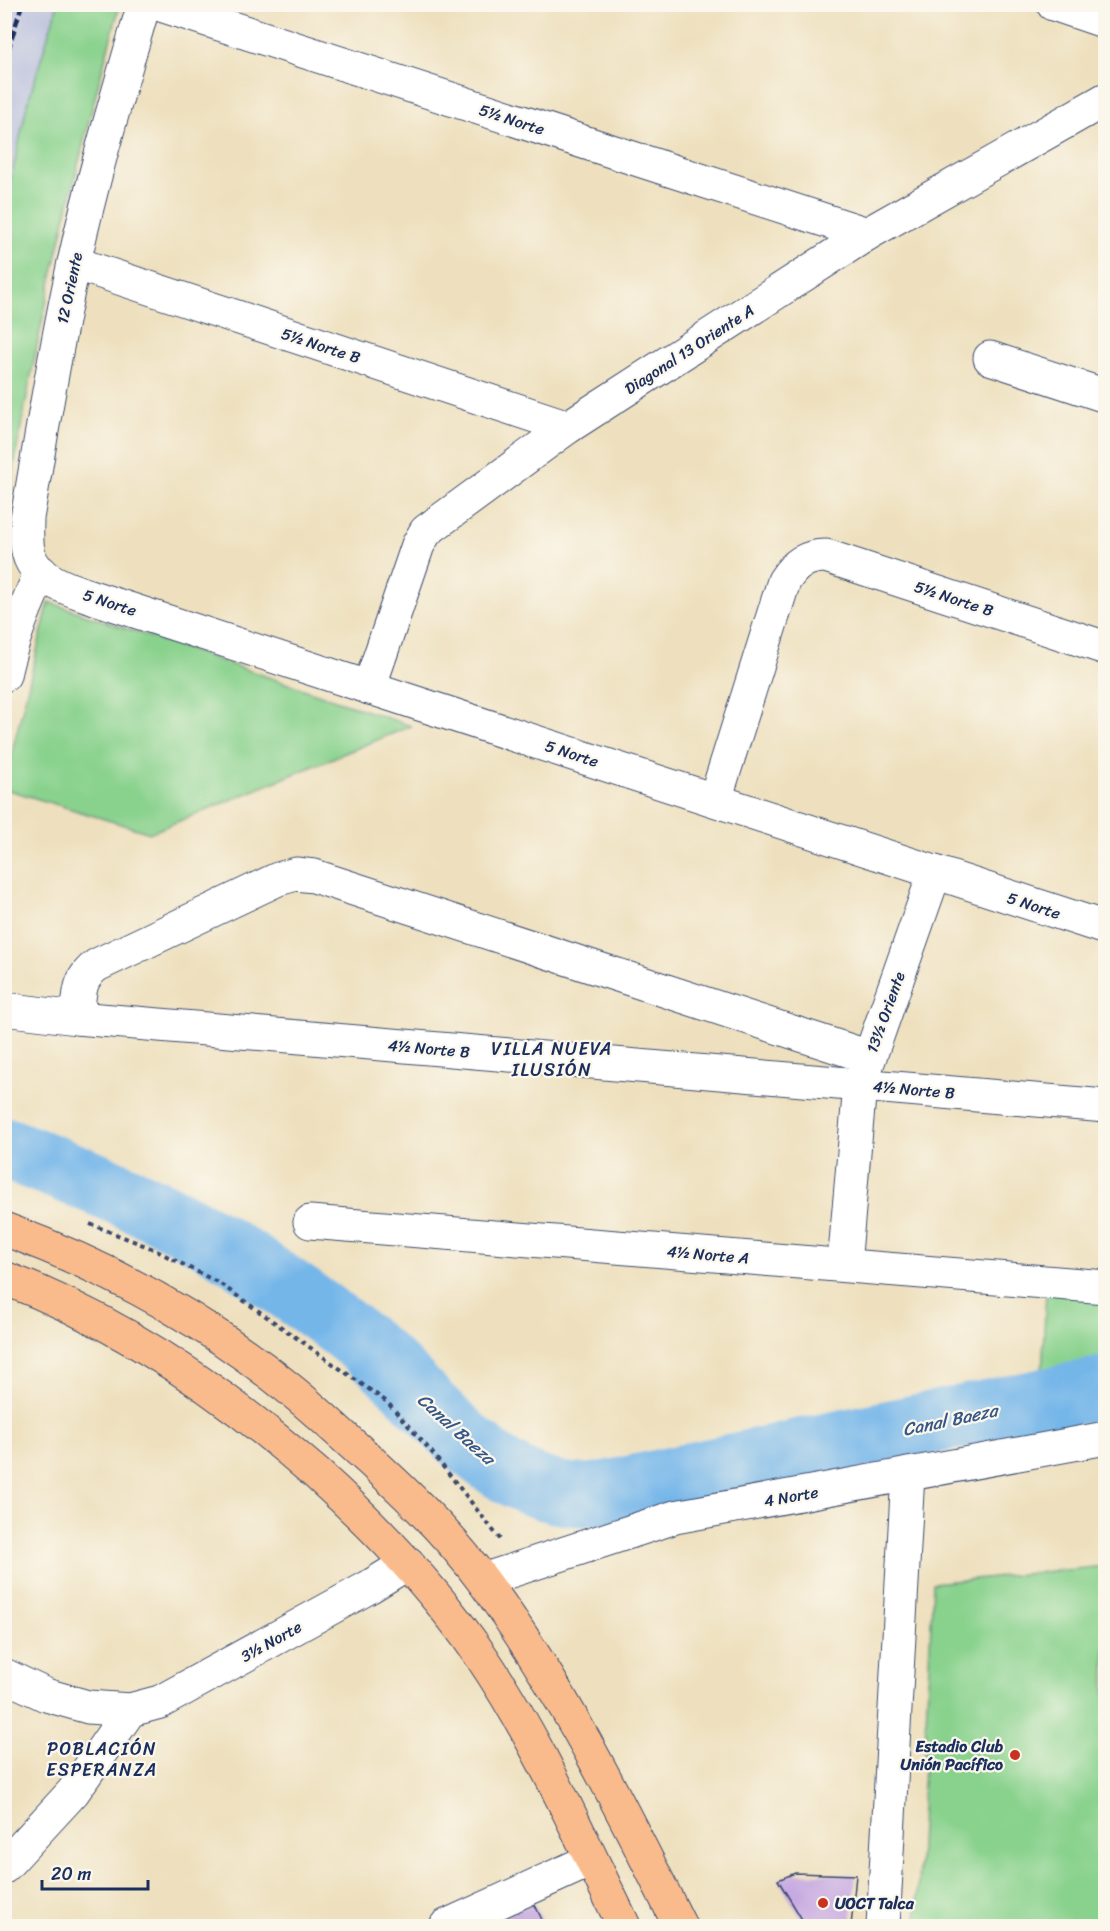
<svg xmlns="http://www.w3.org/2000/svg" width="1110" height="1931" font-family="Sriracha,sans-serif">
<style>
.industrial{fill:#bdc3de}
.green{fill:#89d28d;stroke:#528076;stroke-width:1.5}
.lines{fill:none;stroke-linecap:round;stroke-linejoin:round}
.river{stroke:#75b6e9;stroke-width:63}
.building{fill:#c7aae1}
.minor-casing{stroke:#3b4a6c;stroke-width:35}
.major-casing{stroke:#3b4a6c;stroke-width:35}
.path{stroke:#3b4a6c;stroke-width:4;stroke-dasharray:4.5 4.5;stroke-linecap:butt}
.minor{stroke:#fff;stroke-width:33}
.major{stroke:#fabb8c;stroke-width:33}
.rail{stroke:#1b2f5e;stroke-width:4.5;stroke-dasharray:9 4.5;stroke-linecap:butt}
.poi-dot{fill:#c8321e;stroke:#fbf7ec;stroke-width:2}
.labels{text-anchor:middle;stroke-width:4.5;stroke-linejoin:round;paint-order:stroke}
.street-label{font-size:16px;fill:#1b2f5e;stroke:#fbf7ec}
.poi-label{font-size:16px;font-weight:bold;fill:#1b2f5e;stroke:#fbf7ec;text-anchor:end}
.neighbourhood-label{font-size:18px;letter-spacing:1.5px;fill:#1b2f5e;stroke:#fbf7ec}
.water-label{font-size:18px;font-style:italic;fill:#365888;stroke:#fbf7ec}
</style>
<rect width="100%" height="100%" fill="#fbf7ec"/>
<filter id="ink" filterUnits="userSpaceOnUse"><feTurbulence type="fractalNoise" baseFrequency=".0167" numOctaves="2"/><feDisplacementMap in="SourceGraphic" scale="12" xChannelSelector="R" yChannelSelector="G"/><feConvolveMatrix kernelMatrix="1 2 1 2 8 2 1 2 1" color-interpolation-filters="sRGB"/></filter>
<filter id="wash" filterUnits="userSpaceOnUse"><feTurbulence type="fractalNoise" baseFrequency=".008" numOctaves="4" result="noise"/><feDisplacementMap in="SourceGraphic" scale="24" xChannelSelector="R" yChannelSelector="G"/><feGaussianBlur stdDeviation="1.35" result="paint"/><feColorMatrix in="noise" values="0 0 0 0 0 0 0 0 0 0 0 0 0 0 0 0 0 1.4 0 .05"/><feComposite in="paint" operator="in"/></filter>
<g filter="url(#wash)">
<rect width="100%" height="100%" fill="#eee0be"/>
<path class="industrial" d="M5,5H64L5,238Z"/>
<g class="green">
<path d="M58,4L120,5C89,114 63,224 39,336C26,402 11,469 5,537V207L27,105Z"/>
<path d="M49,602L411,726L150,833L5,789V780Z"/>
<path d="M1046,1291L1105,1295V1363L1042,1374Z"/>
<path d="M1105,1566V1926H916L933,1583Z"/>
</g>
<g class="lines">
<path class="river" d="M4,1148C85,1178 167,1210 240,1257C285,1286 331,1317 373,1352C436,1406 494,1496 586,1495C597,1495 608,1492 618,1490L818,1446L1106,1387"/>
</g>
<g id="blocks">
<g class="building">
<path d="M795,1873L856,1875L851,1926H806L778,1880Z"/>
<path d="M534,1903L545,1926H482Z"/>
</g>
</g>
</g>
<g filter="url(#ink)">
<use href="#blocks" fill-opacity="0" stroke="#3b4a6c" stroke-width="1.5"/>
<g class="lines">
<defs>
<g id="minor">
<path d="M144,4C119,90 93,176 74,263C55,348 42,433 27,518C27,532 25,548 31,560C42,583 76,591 98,599L1106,928"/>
<path d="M158,4L867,234"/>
<path d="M1053,4L1106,22"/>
<path d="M74,263L568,427"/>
<path d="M990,358L1106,396"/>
<path d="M4,675C12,638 26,606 41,572"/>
<path d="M369,688L418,545L426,531L568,427L867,234L1106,99"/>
<path d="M715,800L784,581C795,564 806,556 826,556L1106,648"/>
<path d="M4,1009L77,1018L1106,1106"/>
<path d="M77,1018C80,996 77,979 97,965L278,879L296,874L314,876L869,1057"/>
<path d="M310,1222L1106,1287"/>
<path d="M844,1265L860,1085L935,872"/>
<path d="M483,1580L675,1517L1106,1438"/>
<path d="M4,1675L46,1695L88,1707L130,1710L160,1702L369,1587L408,1563"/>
<path d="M4,1867L73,1792L130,1710"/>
<path d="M446,1926L591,1860"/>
<path d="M883,1926L908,1474"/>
</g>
<g id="major">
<path d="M4,1229C108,1267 207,1321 292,1391C313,1408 332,1426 352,1444C399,1486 447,1531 484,1582C563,1689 621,1808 680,1926"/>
<path d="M4,1278C121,1322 224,1392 317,1474C378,1529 434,1588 481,1656C538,1740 579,1835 624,1926"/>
</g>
</defs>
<use href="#minor" class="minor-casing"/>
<use href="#major" class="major-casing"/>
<path class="path" d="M90,1224L151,1248L219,1283L387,1402L430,1450L500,1539"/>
<use href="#minor" class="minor"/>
<use href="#major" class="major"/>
<path class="rail" d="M4,64L22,4"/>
</g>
</g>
<g class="poi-dot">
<circle cx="1015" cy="1755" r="6"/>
<circle cx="823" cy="1903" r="6"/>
</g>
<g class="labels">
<g class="street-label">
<text transform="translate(512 119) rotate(18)" y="6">5½ Norte</text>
<text transform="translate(69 288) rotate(-78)" y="6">12 Oriente</text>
<text transform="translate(321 345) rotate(18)" y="6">5½ Norte B</text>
<text transform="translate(689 349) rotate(-33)" y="6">Diagonal 13 Oriente A</text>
<text transform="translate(954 598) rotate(18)" y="6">5½ Norte B</text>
<text transform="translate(110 602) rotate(18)" y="6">5 Norte</text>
<text transform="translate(572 753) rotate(18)" y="6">5 Norte</text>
<text transform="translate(1034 905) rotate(18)" y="6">5 Norte</text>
<text transform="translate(885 1012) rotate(-70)" y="6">13½ Oriente</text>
<text transform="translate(429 1048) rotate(5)" y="6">4½ Norte B</text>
<text transform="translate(914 1089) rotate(5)" y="6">4½ Norte B</text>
<text transform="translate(708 1254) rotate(5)" y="6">4½ Norte A</text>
<text transform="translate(791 1496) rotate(-10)" y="6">4 Norte</text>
<text transform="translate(271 1641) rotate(-29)" y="6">3½ Norte</text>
</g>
<g class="poi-label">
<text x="1003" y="1752">Estadio Club<tspan x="1003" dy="18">Unión Pacífico</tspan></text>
<text x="835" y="1909" text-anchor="start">UOCT Talca</text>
</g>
<g class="neighbourhood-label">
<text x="552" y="1055">VILLA NUEVA<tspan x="552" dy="21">ILUSIÓN</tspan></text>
<text x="102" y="1755">POBLACIÓN<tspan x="102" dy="21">ESPERANZA</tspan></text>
</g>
<g class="water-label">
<text transform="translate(950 1420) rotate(-12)" y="6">Canal Baeza</text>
<text transform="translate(456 1429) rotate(42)" y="6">Canal Baeza</text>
</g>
</g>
<rect width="1110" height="1931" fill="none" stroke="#fbf7ec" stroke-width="24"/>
<path d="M42 1880v9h106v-9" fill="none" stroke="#1b2f5e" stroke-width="3"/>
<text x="51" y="1880" font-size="18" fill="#1b2f5e" stroke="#fbf7ec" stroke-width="4.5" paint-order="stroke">20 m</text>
</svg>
